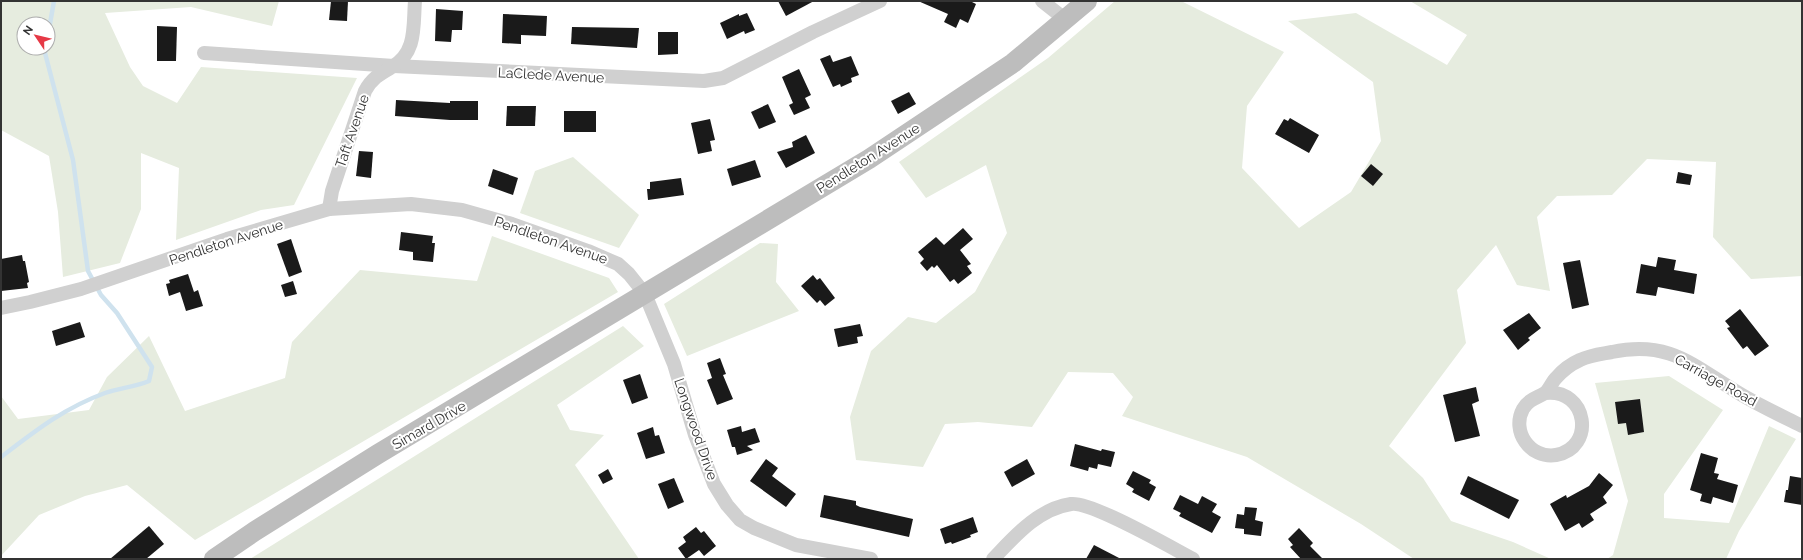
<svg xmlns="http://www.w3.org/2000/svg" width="1803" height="560" font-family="Raleway,sans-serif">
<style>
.green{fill:#e6ecdf;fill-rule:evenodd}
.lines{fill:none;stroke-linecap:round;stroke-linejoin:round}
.stream{stroke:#cfe2ee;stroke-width:4.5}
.building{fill:#1a1a1a}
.street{stroke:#d0d0d0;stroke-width:14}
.secondary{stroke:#bdbdbd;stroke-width:20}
.labels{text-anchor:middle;stroke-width:4;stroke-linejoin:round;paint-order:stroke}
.street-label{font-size:14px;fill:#333;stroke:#fff}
</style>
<rect width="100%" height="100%" fill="#fff"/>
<g class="green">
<path d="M1,1H279L272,26L191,7L105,13L130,67L143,86L177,103L201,67L357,78L294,205L261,210L176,240L179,168L141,153V209L120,263L63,277L58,212L49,156L1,130ZM24,24H48V48H24Z"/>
<path d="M1115,1H1181L1284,52L1247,106L1242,168L1299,228L1351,192L1381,141L1373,82L1288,21L1356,13L1447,65L1467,35L1410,1H1802V276L1751,279L1713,237L1716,162L1647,159L1612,195L1557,196L1537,217L1550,291L1517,285L1496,245L1457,290L1466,343L1389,446L1423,478L1451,521L1513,542L1551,559H1414L1361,524L1247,457L1122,416L1133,397L1113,373L1068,372L1032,427L978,422L945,424L923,467L856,460L850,417L871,351L908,317L936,323L975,292L1007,233L986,165L926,198L899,162L1048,58Z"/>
<path d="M573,157L639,215L619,248L520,213L535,171Z"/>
<path d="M492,236L609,278L618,292L195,540L127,485L85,496L39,515L1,556V396L18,419L89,410L107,377L149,336L185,411L285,378L292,342L360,270L477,281Z"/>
<path d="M760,243L778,244L776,282L799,311L687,356L664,304Z"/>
<path d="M623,326L644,346L557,405L570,430L604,435L575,465L639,559H250Z"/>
<path d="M1669,376L1723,410L1664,494V518L1729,523L1769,426L1796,439L1739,531L1726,559H1607L1613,555L1628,501L1595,383Z"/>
</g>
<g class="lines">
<g class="stream">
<path d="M48,35L54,1"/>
<path d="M1,457C35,431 64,408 105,393C119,388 135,387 149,381L152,367L117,313L101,295L88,271L73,160L45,53L46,48"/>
</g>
</g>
<g class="building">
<path d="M331,1H348L347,21L329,20Z"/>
<path d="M778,1H814L786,16Z"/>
<path d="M918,1H970L976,4L968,23L960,19L956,28L944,22L948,14Z"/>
<path d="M436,9L463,11L462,30H452L451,42L435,41Z"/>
<path d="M747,13L755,30L745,34L744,31L727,39L720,23L739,14V16Z"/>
<path d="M503,14L547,16L546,36L521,35V44L502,43Z"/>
<path d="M157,26L177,27L176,61H157Z"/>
<path d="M572,27L639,28L637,48L571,44Z"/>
<path d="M658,32H678V54L658,55Z"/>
<path d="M830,55L833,62L851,56L859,75L851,78L852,82L841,87L840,84L833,87L820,59Z"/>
<path d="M799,69L811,95L805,98L810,108L794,115L789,105L793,103L782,77Z"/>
<path d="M909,92L916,104L898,114L891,101Z"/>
<path d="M396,100L450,103V101H478V120H450L395,116Z"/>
<path d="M768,104L776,122L759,129L751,112Z"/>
<path d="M507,106H536L535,126H506Z"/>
<rect x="564" y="111" width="32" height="21"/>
<path d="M1290,118L1319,135L1309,153L1275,134L1284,119L1288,121Z"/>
<path d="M710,119L715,140L710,141L712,151L698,154L691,123Z"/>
<path d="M806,135L815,153L786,168L777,152L793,147L792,142Z"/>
<path d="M359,151L373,152L371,178L356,176Z"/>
<path d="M755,160L761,177L732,186L727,169Z"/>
<path d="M1371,164L1383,174L1373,186L1361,176Z"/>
<path d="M493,169L518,178L513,195L488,186Z"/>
<path d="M1678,172L1692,175L1690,185L1676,183Z"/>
<path d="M681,178L684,195L648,200L647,189H650V182Z"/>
<path d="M963,228L973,239L960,250L971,264L967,266L972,273L958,284L954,279L950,282L937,265L934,268L932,266L927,271L920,263L924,259L918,252L936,237L944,245Z"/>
<path d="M401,232L433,236L432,243H435L433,262L413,260V252L399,250Z"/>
<path d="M291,239L302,272L289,277L277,244Z"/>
<path d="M22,255L23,261H25L29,282L27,283L28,288L1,291V259Z"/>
<path d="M1658,257L1676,260L1674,270L1697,274L1694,294L1658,287L1656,296L1636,293L1641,264L1656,267Z"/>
<path d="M1580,260L1589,305L1572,309L1563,263Z"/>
<path d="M188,274L194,292L198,290L203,306L186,311L180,292L169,296L166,284L170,283L169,280Z"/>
<path d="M813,275L817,280L820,278L835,298L825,306L820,300L817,303L801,286Z"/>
<path d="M293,281L297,294L285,297L281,285Z"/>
<path d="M1740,309L1769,346L1755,356L1747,346L1743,349L1727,328L1730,327L1725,321Z"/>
<path d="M1529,313L1541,328L1528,338L1530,340L1518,350L1503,330Z"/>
<path d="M80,322L85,337L56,346L52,331Z"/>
<path d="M860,324L863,336L857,337L858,343L838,347L834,329Z"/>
<path d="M720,358L726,374L723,375L733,399L717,405L707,380L712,378L707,363Z"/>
<path d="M640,374L648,398L632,404L623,380Z"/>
<path d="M1476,387L1479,401L1472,404L1480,436L1455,442L1443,395Z"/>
<path d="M1640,399L1644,432L1628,435L1626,423L1618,424L1615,402Z"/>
<path d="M741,426L742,432L755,428L760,442L747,446L753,450L737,455L735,447H732L727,430Z"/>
<path d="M653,427L655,436L659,435L665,453L646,459L637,433Z"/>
<path d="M1075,444L1101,451L1102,449L1115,452L1111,467L1098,464L1097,469L1089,467L1088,471L1070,466Z"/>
<path d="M1701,453L1718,458L1714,473L1719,474L1717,479L1738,485L1733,503L1713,497L1711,504L1700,501L1702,494L1690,490Z"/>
<path d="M766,459L778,468L772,476L796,494L786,507L750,481Z"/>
<path d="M1027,459L1035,474L1012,487L1004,472Z"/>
<path d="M608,469L613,479L603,484L598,475Z"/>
<path d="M1133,471L1151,480L1149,483L1156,487L1149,501L1132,492L1134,489L1126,484Z"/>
<path d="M1599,473L1613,485L1603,497L1607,503L1590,514L1594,520L1582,528L1579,523L1565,531L1550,504L1566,495L1567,498L1589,486Z"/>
<path d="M1468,476L1519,500L1509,519L1460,494Z"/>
<path d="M1790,476L1802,478V505L1784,502L1786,490H1788Z"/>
<path d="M674,478L684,502L668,509L658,484Z"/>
<path d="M824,495L856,501V505L860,507L913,519L909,537L820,517Z"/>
<path d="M1180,495L1198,504L1202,496L1217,504L1212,512L1221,517L1212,533L1179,516L1181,513L1173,509Z"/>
<path d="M1245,507L1257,508L1255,520L1263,522L1261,536L1244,534V529L1235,528L1237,514L1244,515Z"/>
<path d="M973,517L978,532L970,535L971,537L952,544L951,542L945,544L940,529Z"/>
<path d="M149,526L164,544L146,559H110Z"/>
<path d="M696,527L701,533L704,531L716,546L704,556L699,550L686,559L678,548L686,542L683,537Z"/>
<path d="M1299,528L1313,543L1310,546L1323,559H1301L1290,547L1293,545L1288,539Z"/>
<path d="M1094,545L1121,559H1086Z"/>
</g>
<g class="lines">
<g class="street">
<path d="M1042,1L1066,20"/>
<path d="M204,53L394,66L704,81L723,78L813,32L880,1"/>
<path d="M329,209L332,191L365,91C372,78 380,74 392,67C417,53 413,26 415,1"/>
<path d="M1,308L30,302L81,289L227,239L329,209L411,204L462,210L512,224L588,251L618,264L629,274L645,294L674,364L695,435L714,484L727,505L740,520L754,528L796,545L871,559"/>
<path d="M1545,393C1588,388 1596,448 1556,455C1530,459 1511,431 1523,409C1529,399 1537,398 1545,393C1549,390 1552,382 1556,378C1562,371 1571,364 1580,360C1590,355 1601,354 1612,352C1669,340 1692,365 1737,392C1758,405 1780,415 1802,426"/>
<path d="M993,559C1015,536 1038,509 1071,504C1091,501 1172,548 1193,559"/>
</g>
<path class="secondary" d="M214,559L255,531L378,454L869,159L1013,63L1087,1"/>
</g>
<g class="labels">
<g class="street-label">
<text transform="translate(551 75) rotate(3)" y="5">LaClede Avenue</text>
<text transform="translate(352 131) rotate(-71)" y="5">Taft Avenue</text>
<text transform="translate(868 158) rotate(-32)" y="5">Pendleton Avenue</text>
<text transform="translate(551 240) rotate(19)" y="5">Pendleton Avenue</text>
<text transform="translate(226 242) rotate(-18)" y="5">Pendleton Avenue</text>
<text transform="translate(1716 380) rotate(29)" y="5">Carriage Road</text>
<text transform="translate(429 425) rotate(-30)" y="5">Simard Drive</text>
<text transform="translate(696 429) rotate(71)" y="5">Longwood Drive</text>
</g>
</g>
<rect width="1803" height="560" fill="none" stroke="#333333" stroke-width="4"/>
<g transform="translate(36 36) rotate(305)"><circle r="19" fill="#ffffff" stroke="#adadad"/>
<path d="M0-3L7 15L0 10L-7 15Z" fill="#e63946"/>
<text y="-6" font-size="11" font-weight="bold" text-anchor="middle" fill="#333333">N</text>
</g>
</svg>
